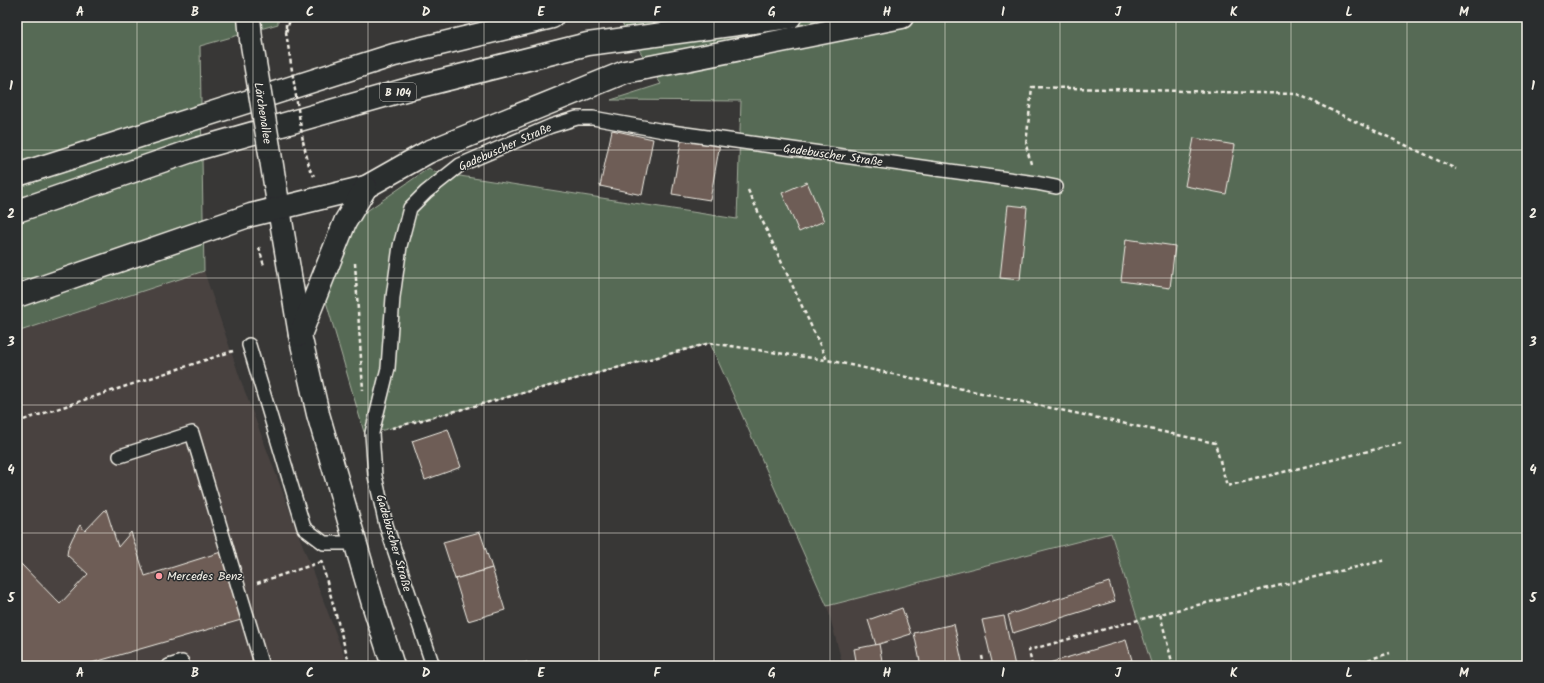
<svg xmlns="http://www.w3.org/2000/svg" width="1544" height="683" font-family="Kalam,sans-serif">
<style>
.built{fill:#484240}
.green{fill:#566a54;stroke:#a5ae9e}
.building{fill:#6e5d56;stroke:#f4f1e8}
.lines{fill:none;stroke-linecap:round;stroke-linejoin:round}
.lane-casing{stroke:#f4f1e8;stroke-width:16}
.secondary-casing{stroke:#f4f1e8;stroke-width:25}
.primary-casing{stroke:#f4f1e8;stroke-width:25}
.highway-casing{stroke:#f4f1e8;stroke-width:25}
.path{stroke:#f4f1e8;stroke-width:2.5;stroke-dasharray:4 3;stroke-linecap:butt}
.lane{stroke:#2a2d2e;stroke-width:13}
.secondary{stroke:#2a2d2e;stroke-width:22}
.primary{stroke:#2a2d2e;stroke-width:22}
.highway{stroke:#2a2d2e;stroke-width:22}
.primary-bridge-casing{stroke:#f4f1e8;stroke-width:25;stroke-linecap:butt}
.path-bridge{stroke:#f4f1e8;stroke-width:2.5;stroke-dasharray:4 3;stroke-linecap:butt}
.primary-bridge{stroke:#2a2d2e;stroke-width:22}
.grid{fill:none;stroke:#f4f1e8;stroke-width:1;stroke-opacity:0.55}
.poi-dot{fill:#ff9aa2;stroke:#2a2d2e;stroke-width:1.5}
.labels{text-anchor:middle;stroke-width:3;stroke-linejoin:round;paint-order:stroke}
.shield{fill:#2a2d2e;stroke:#b7b6b0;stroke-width:1}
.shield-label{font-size:11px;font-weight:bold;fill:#f4f1e8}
.street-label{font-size:12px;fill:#f4f1e8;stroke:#2a2d2e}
.poi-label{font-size:12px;fill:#f4f1e8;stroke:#2a2d2e;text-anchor:start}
.neatline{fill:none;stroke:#f4f1e8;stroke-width:1.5}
.grid-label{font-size:13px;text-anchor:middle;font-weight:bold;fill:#f4f1e8}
</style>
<rect width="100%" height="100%" fill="#383736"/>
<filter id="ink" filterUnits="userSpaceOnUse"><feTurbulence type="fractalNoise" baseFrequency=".025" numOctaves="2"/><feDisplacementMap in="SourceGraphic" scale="8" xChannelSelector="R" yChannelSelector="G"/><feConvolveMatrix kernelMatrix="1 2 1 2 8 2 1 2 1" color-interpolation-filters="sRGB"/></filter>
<g filter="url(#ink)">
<g class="built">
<path d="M204,271L241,381L348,666H17V332Z"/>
<path d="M1111,532L1152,666H843L827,606Z"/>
</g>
<g class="green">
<path d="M17,17H278V24L200,46L204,271L17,332Z"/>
<path d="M618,17H1527V666H1152L1111,533L827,606L710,343L372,433L364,432L325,298L326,253L361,215L429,168L434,172L737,219L741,101L611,100L661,84Z"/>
</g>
<g class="building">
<path d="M612,130L653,139L642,195L600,186Z"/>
<path d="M682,136L720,143L710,200L672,194Z"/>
<path d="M1194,138L1235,145L1226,194L1185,186Z"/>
<path d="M807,182L824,221L799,232L782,193Z"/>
<path d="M1008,205L1027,207L1020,280L1000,278Z"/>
<path d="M1126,239L1175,246L1170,288L1121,281Z"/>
<path d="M448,429L461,467L425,480L412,441Z"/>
<path d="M106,509L118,547L131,532L145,576L221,552L241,620L81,666H17V568L21,564L60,604L88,574L67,555L68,548L73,537L80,525L85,531Z"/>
<path d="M480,532L492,568L455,579L443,542Z"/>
<path d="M492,568L505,610L468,621L455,579Z"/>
<path d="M1109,582L1115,601L1013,633L1008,615Z"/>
<path d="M902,608L911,634L876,645L868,620Z"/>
<path d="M1004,616L1015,666H993L982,620Z"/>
<path d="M954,624L963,666H921L914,633Z"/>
<path d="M1126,640L1132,660L1111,666H1039Z"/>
<path d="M879,644L883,666H857L854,649Z"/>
<path d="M527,662L528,666H514Z"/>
</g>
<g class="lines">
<defs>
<g id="lane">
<path d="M249,345L304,528L324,543H356"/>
<path d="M120,456L192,433L262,666"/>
<path d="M169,666L182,662"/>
<path d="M433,666L386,525L375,476L372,433L388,368L393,297L400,246L410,208L426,192L460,165L551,126L577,118H593L664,131L1036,183L1056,187"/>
</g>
<path id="secondary" d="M279,209L300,335L318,414L374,607L393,666"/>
<g id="primary">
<path d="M249,17L251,39"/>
<path d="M269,147L279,209"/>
</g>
<g id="highway">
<path d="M17,175L394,55L552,17"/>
<path d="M17,211L197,149L412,88L588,44L790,17"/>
<path d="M17,296L251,215L366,187L428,152L625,72L902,17"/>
<path d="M300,335L345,222L366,187"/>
</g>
</defs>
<use href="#lane" class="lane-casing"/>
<use href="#secondary" class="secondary-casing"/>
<use href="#primary" class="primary-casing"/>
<use href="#highway" class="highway-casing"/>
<g class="path">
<path d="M286,17V30"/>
<path d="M286,32L291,17"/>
<path d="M303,141L310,170L314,176"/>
<path d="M1031,164L1026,145L1032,87L1297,94L1456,169"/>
<path d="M748,190L827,360L1215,443L1227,486L1401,443"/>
<path d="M259,247L264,266"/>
<path d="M355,263L363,390"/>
<path d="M17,422L233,351"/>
<path d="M392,428L710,343L826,360"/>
<path d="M321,560L350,666"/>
<path d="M257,583L321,562"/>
<path d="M982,656L984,666"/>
<path d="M1032,666L1029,650L1160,614"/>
<path d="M1173,666L1160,614L1386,560"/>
<path d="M1348,666L1390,653"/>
</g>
<use href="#lane" class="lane"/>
<use href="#secondary" class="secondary"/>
<use href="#primary" class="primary"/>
<use href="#highway" class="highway"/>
<defs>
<path id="primary-bridge" d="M251,39L269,147"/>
</defs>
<use href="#primary-bridge" class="primary-bridge-casing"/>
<path class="path-bridge" d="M286,32L303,141"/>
<use href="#primary-bridge" class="primary-bridge"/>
</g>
</g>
<path class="grid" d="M137,17V666M253,17V666M368,17V666M484,17V666M599,17V666M714,17V666M830,17V666M945,17V666M1060,17V666M1176,17V666M1291,17V666M1407,17V666M17,150H1527M17,278H1527M17,405H1527M17,533H1527"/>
<circle class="poi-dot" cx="159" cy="576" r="4"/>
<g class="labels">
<rect class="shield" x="380" y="83" width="36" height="18" rx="3"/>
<g class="shield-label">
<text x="398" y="96">B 104</text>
</g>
<g class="street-label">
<text transform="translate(263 113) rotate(81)" y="4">Lärchenallee</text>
<text transform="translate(505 147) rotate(-24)" y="4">Gadebuscher Straße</text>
<text transform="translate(833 155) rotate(8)" y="4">Gadebuscher Straße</text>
<text transform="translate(394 543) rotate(74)" y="4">Gadebuscher Straße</text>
</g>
<g class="poi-label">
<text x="167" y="580">Mercedes Benz</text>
</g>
</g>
<rect width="1544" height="683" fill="none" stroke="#2a2d2e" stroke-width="44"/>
<rect x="22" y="22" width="1500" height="639" class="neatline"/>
<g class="grid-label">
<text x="80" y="16">A</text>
<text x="195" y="16">B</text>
<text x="310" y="16">C</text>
<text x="426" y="16">D</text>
<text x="541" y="16">E</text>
<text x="657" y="16">F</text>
<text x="772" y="16">G</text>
<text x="887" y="16">H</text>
<text x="1003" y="16">I</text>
<text x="1118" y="16">J</text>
<text x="1234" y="16">K</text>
<text x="1349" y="16">L</text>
<text x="1464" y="16">M</text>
<text x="11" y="90">1</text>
<text x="1533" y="90">1</text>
<text x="11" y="218">2</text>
<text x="1533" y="218">2</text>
<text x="11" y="346">3</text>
<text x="1533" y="346">3</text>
<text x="11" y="474">4</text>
<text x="1533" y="474">4</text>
<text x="11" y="602">5</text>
<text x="1533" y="602">5</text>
<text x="80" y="677">A</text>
<text x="195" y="677">B</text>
<text x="310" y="677">C</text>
<text x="426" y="677">D</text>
<text x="541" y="677">E</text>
<text x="657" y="677">F</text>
<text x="772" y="677">G</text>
<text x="887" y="677">H</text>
<text x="1003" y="677">I</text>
<text x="1118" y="677">J</text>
<text x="1234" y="677">K</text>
<text x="1349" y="677">L</text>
<text x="1464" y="677">M</text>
</g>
</svg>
